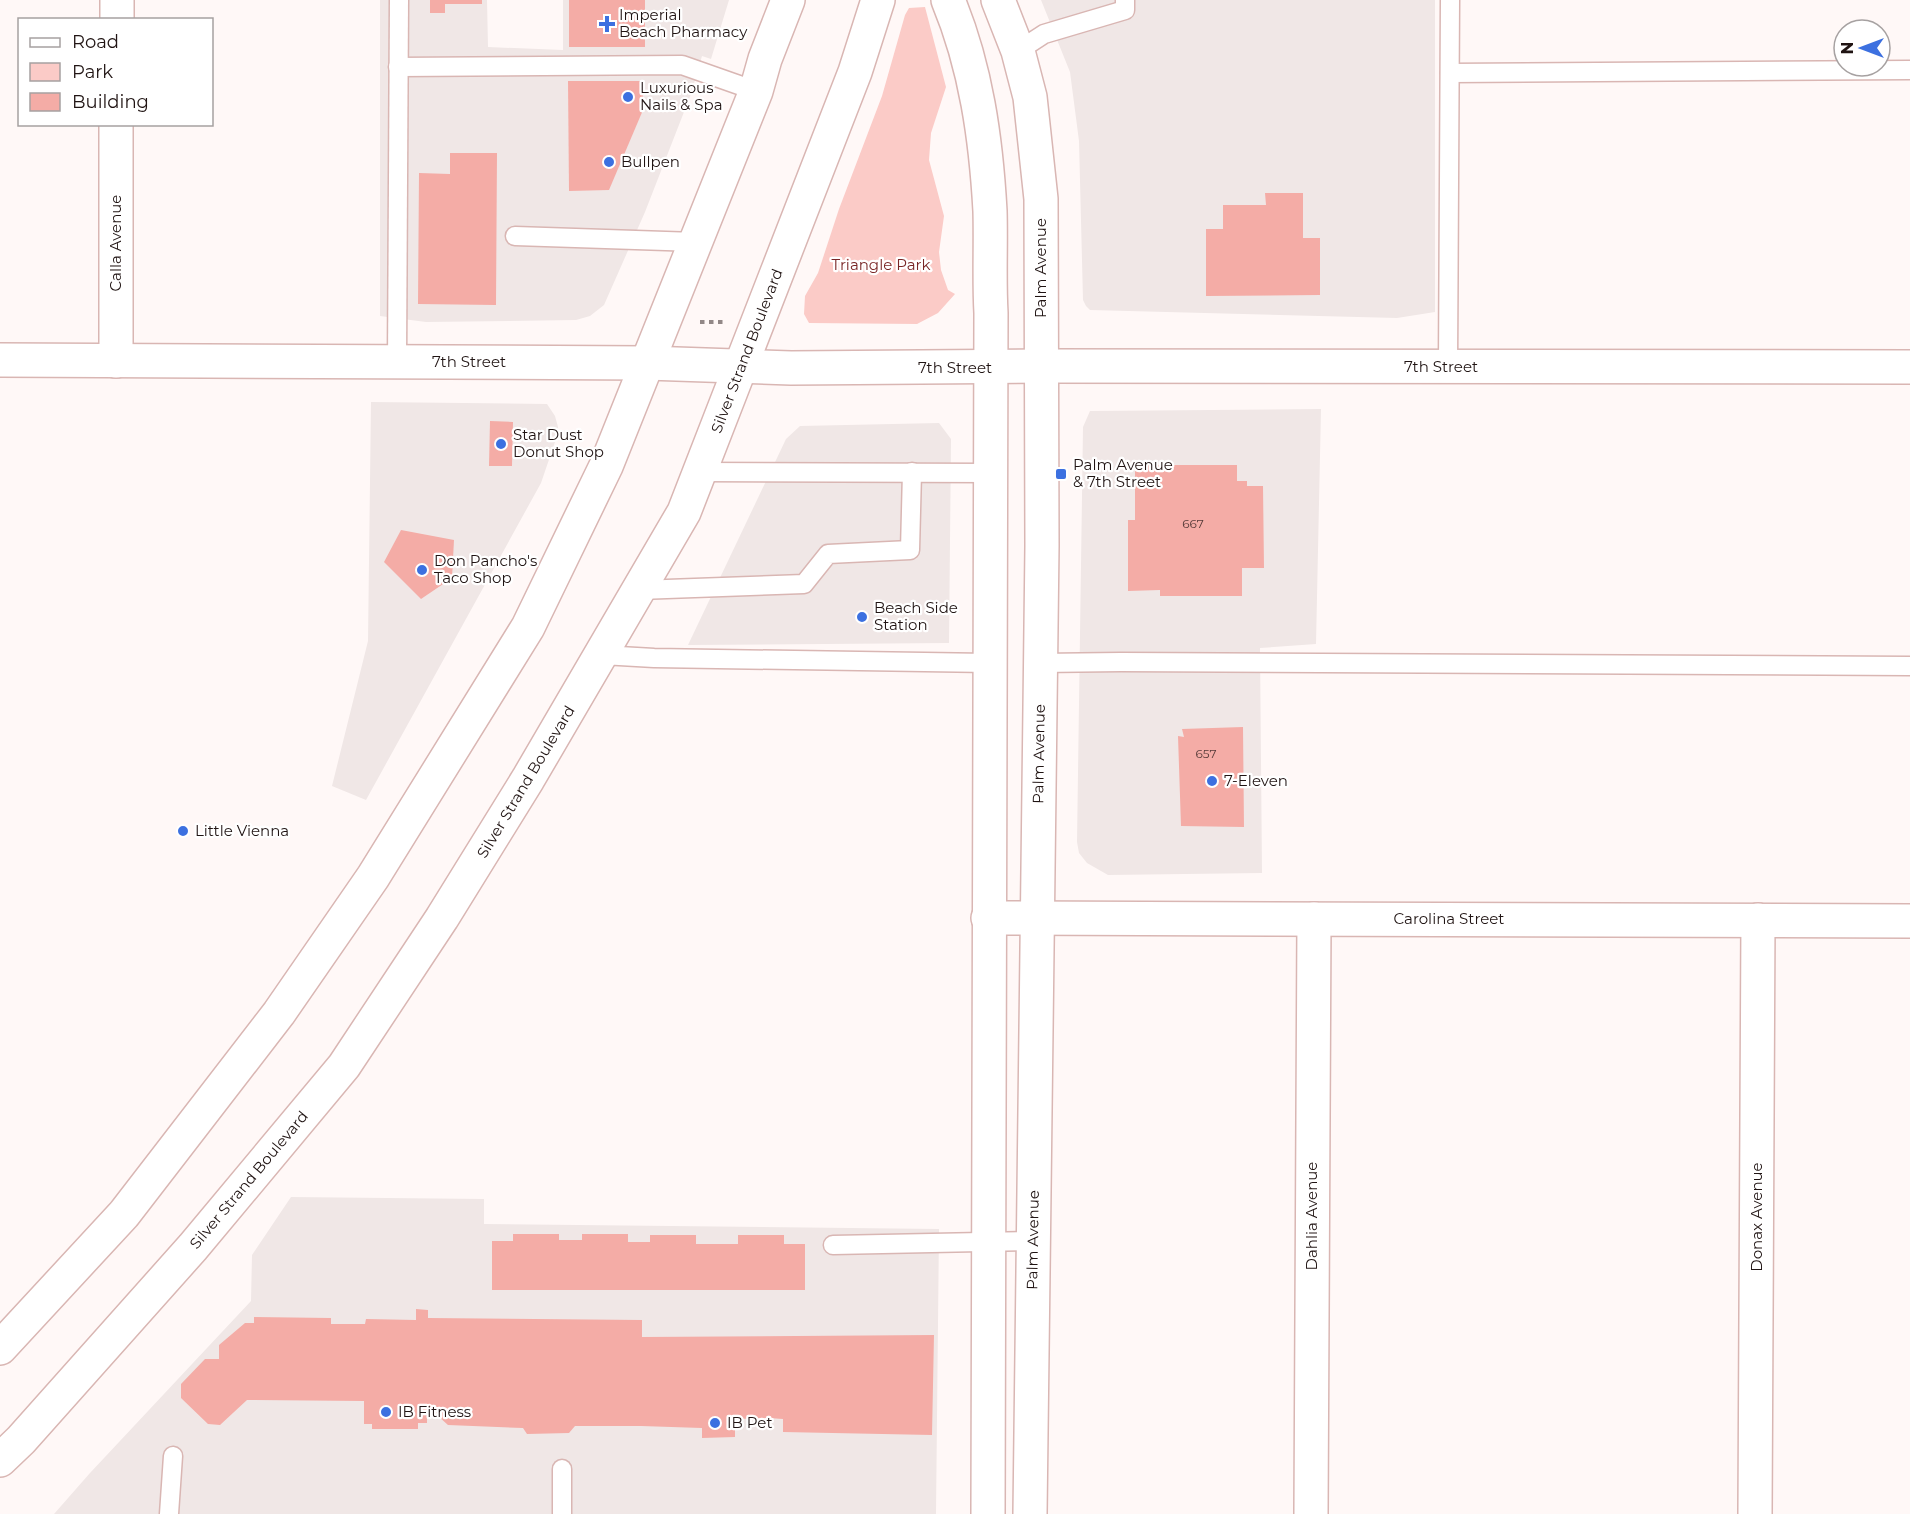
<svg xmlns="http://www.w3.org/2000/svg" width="1910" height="1514" font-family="Montserrat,sans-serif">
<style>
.built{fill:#f0e7e6}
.green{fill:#fbcbc7}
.building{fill:#f4aca6}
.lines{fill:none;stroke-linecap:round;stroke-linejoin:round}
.lane-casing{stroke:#d9b6b3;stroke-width:21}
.street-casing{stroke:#d9b6b3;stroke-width:36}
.secondary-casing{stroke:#d9b6b3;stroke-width:36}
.primary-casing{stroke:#d9b6b3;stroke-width:36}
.highway-casing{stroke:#d9b6b3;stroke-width:36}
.path{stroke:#928887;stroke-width:4;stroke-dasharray:4.5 4.5;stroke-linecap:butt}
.lane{stroke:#fff;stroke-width:18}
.street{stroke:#fff;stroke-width:33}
.secondary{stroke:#fff;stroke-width:33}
.primary{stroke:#fff;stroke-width:33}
.highway{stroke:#fff;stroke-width:33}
.poi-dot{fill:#3c70e0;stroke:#fff;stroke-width:2}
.labels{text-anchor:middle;stroke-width:4.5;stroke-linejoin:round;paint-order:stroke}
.number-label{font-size:12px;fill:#553a38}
.poi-label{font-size:15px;fill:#201413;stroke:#fff;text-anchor:start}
.street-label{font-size:15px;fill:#201413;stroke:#fff}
.park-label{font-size:15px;fill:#792626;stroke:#fff}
</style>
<rect width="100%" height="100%" fill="#fff8f7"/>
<g class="built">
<path d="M380,0H487L488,47L563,50V0H729L711,59L702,56L691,94L645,212L604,305L590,316L576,320L426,322L380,316Z"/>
<path d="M1041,0H1435V312L1397,318L1090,310L1086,306L1083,300L1079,141L1070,72Z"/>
<path d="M371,402L547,404L555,416L558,427L557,436L541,483L366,800L332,786L368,641Z"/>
<path d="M1321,409L1316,644L1260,648L1262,873L1108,875L1087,863L1079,853L1077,842L1083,427L1090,411Z"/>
<path d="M939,423L951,439L949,643L688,645L786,439L800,426Z"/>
<path d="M291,1197L484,1199V1224L939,1229L936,1514H54L90,1473L251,1301L252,1255Z"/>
</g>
<path class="green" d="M925,7L946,87L931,133L929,160L944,216L939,252L941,270L948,290L955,294L938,313L917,324L809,323L804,314L805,296L818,273L839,209L882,96L905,15L909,8Z"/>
<g class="building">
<path d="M430,0H482V4H445V13H430Z"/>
<rect x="569" y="0" width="76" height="47"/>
<path d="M568,81H643V110L609,190L569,191Z"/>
<path d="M450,153H497L496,305L418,304L419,173L450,174Z"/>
<path d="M1265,193H1303V238H1320V295L1206,296V229H1223V205H1266Z"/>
<path d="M490,421L513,422L512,466H489Z"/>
<path d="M1135,465H1237V481H1247V486H1263L1264,568H1242V596H1160V590L1128,591V520H1135Z"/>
<path d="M401,530L454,540L452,578L421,599L384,562Z"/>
<path d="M1243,727L1244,827L1181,826L1178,736L1184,737L1182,729Z"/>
<path d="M513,1234H559V1240H582V1234H628V1242H650V1235H696V1244H738V1235H784V1244H805V1290H492V1241H513Z"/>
<path d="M416,1309L428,1310V1318L642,1320V1337L934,1335L932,1435L783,1432V1419L769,1418L735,1419V1437L702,1438V1428L641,1426H575L569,1433L527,1434L523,1428L448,1425L438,1416H427V1423H418V1429H372V1424H364V1401L247,1400L220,1425L208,1424L181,1398V1384L205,1359H219V1345L245,1323H254V1317L331,1318V1324H365L366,1319L416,1320Z"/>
</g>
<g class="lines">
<defs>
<g id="lane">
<path d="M1018,51L1044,34L1125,10V0"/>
<path d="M398,67L682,65L756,91"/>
<path d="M1450,73L1910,70"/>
<path d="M515,236L696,242"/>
<path d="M397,362L399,0"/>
<path d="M1448,367L1450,0"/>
<path d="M700,472L990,473"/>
<path d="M639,590L804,584L828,554L910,550L912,472"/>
<path d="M602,655L654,658L989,663"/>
<path d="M1040,663L1121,662L1910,666"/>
<path d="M833,1245L1033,1241"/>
<path d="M169,1514L173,1456"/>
<path d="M562,1514V1469"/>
</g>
<g id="street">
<path d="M117,20V0"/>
<path d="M0,360L647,363"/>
<path d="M116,361V124"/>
<path d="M1311,1514L1314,919"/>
<path d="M1755,1514L1758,920"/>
</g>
<g id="secondary">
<path d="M647,363L791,368L1042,366L1910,367"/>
<path d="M988,918L1910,921"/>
</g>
<g id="primary">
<path d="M948,0C976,67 986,139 990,211C991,245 989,279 991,313L988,1514"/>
<path d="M998,0L1018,51L1030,97L1041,199L1042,546L1030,1514"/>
</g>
<g id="highway">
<path d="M0,1348L124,1214L279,1013L373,877L528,627L606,466L756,91L765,59L788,0"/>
<path d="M0,1460L21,1440L193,1247L344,1066L442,918L528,779L684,512L855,72L878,0"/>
</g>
</defs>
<use href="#lane" class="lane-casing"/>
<use href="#street" class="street-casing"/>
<use href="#secondary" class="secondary-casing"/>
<use href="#primary" class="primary-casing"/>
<use href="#highway" class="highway-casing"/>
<path class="path" d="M700,322H723"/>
<use href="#lane" class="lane"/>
<use href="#street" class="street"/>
<use href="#secondary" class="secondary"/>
<use href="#primary" class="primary"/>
<use href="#highway" class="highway"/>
</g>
<g class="poi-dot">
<path d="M604 15h6v6h6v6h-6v6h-6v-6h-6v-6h6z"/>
<circle cx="628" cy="97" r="6"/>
<circle cx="609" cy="162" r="6"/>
<circle cx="501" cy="444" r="6"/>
<rect x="1055" y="468" width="12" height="12" rx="3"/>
<circle cx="422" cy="570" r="6"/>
<circle cx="862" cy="617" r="6"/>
<circle cx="1212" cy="781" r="6"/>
<circle cx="183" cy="831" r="6"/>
<circle cx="386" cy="1412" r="6"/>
<circle cx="715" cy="1423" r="6"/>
</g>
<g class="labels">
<g class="number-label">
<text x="1193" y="528">667</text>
<text x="1206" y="758">657</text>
</g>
<g class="poi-label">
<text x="619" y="20">Imperial<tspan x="619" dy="17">Beach Pharmacy</tspan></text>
<text x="640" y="93">Luxurious<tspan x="640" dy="17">Nails &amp; Spa</tspan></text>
<text x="621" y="167">Bullpen</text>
<text x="513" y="440">Star Dust<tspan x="513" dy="17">Donut Shop</tspan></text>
<text x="1073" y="470">Palm Avenue<tspan x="1073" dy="17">&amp; 7th Street</tspan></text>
<text x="434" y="566">Don Pancho's<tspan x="434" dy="17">Taco Shop</tspan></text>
<text x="874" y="613">Beach Side<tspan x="874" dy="17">Station</tspan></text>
<text x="1224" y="786">7-Eleven</text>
<text x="195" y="836">Little Vienna</text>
<text x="398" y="1417">IB Fitness</text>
<text x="727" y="1428">IB Pet</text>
</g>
<g class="street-label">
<text transform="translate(116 243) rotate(-90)" y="5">Calla Avenue</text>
<text transform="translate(1041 268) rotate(-90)" y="5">Palm Avenue</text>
<text transform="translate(747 351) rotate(-69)" y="5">Silver Strand Boulevard</text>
<text x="469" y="367">7th Street</text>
<text x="1441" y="372">7th Street</text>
<text x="955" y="373">7th Street</text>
<text transform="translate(1039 754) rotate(-89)" y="5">Palm Avenue</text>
<text transform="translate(526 782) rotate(-59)" y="5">Silver Strand Boulevard</text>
<text x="1449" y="924">Carolina Street</text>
<text transform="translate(249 1180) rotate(-50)" y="5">Silver Strand Boulevard</text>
<text transform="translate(1312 1216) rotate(-90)" y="5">Dahlia Avenue</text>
<text transform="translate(1757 1217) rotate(-90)" y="5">Donax Avenue</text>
<text transform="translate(1033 1240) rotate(-89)" y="5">Palm Avenue</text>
</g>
<g class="park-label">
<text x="881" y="270">Triangle Park</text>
</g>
</g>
<rect x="18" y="18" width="195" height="108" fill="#ffffff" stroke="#a6a1a1" stroke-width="1.5"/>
<rect x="30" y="38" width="30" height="9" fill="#ffffff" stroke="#a6a1a1" stroke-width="1.5"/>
<text x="72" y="48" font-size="18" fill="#201413">Road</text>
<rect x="30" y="63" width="30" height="18" fill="#fbcbc7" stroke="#a6a1a1" stroke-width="1.5"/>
<text x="72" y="78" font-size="18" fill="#201413">Park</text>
<rect x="30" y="93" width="30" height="18" fill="#f4aca6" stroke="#a6a1a1" stroke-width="1.5"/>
<text x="72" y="108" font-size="18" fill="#201413">Building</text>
<g transform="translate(1862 48) rotate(270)"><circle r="28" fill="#ffffff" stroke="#a6a1a1" stroke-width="1.5"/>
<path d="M0-4.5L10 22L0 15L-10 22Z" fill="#3c70e0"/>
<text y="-9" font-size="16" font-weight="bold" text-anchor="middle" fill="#201413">N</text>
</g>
</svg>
